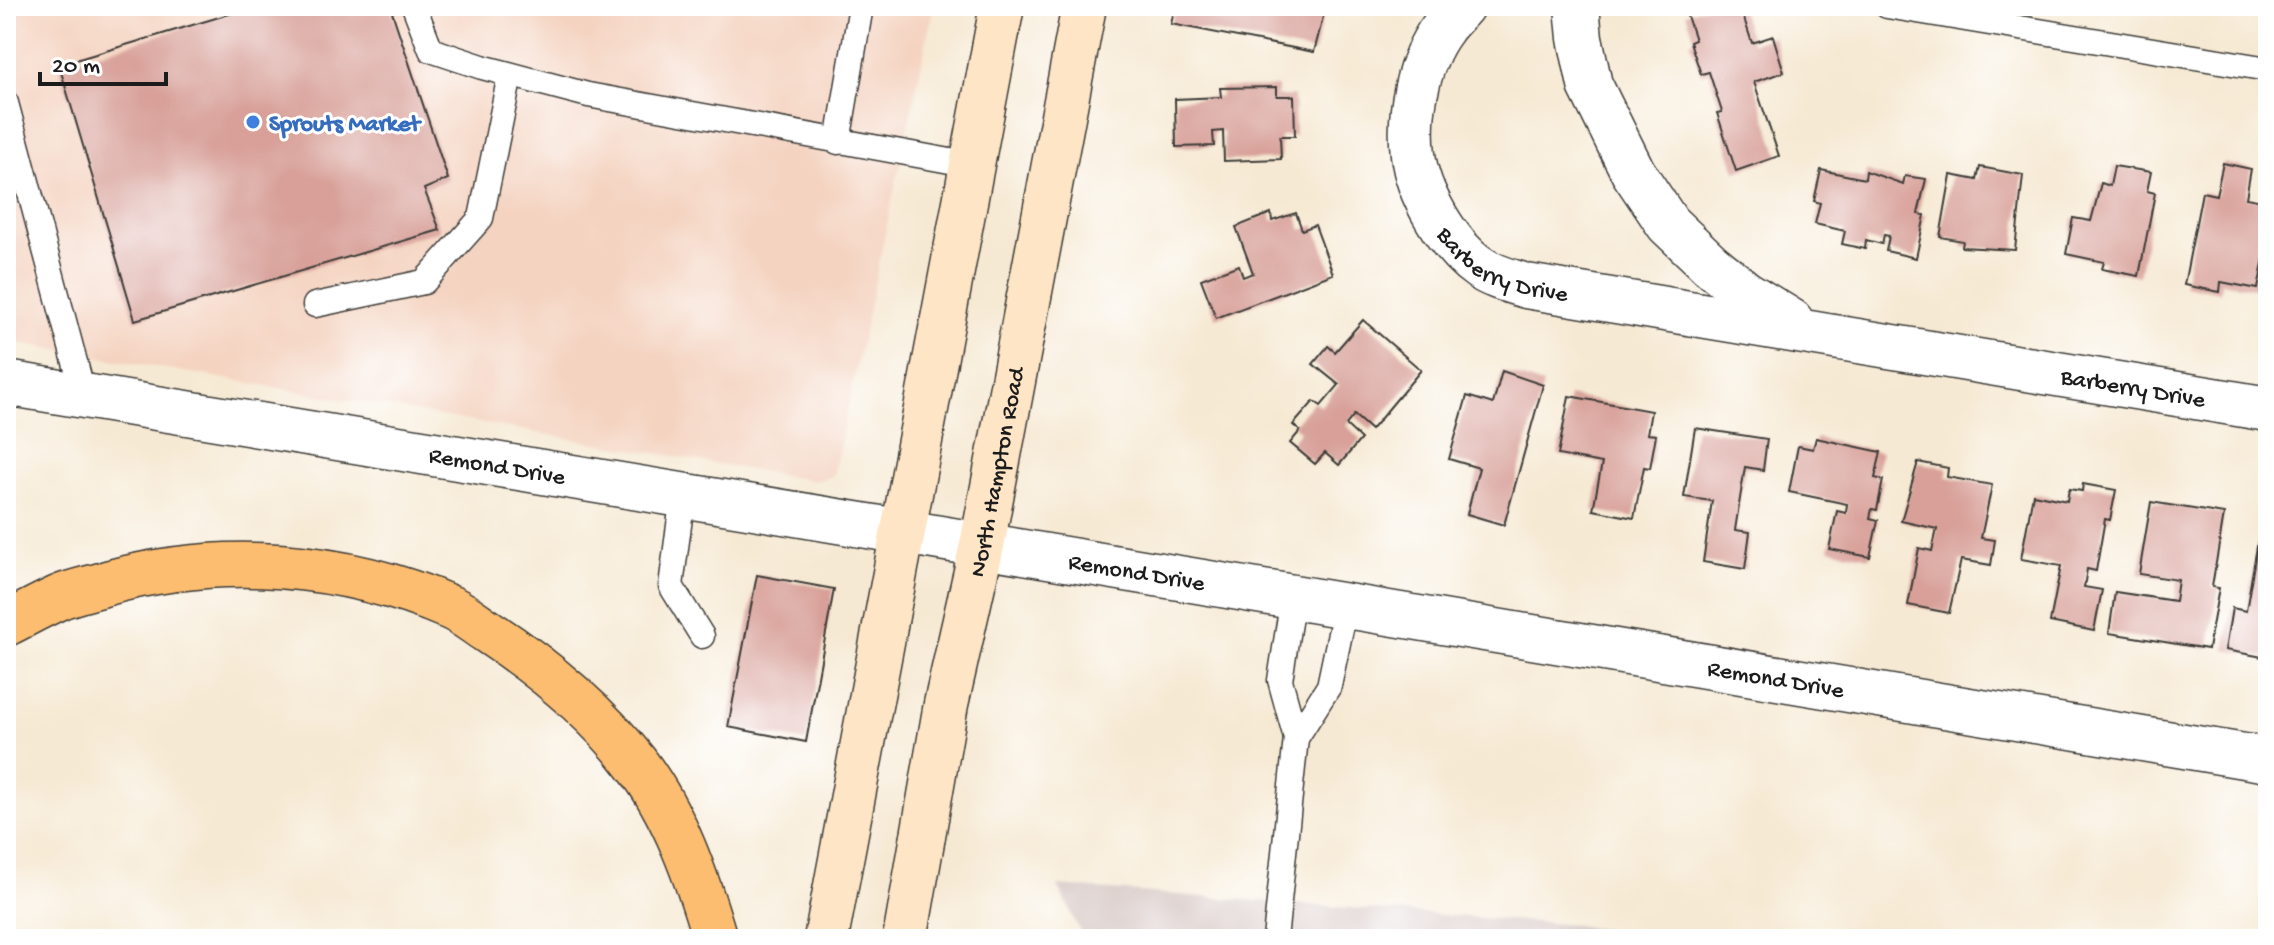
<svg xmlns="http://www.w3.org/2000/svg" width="2274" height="945" font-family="'Gochi Hand',sans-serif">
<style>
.built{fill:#f4d3c0}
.industrial{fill:#d0c0bc}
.building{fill:#d8a099}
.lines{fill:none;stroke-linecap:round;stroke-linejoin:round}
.service-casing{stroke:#3d3b37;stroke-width:27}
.minor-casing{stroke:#3d3b37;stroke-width:47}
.tertiary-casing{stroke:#3d3b37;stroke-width:47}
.secondary-casing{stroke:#3d3b37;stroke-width:47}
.motorway-casing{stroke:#3d3b37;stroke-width:47}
.service{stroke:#fff;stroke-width:24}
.minor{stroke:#fff;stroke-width:44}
.tertiary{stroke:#fff;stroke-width:44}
.secondary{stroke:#fee5c5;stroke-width:44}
.motorway{stroke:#fcbd6f;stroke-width:44}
.shop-dot{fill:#3f7fe0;stroke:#fff;stroke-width:3}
.labels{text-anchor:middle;stroke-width:6;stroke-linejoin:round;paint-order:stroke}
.shop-label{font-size:24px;font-weight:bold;fill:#366cbe;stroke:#fff;text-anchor:start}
.street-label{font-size:24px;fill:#1c1c1c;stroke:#fff}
</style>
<rect width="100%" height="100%" fill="#fff"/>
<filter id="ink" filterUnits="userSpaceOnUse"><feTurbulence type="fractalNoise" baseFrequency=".0125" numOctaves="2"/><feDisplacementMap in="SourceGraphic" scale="16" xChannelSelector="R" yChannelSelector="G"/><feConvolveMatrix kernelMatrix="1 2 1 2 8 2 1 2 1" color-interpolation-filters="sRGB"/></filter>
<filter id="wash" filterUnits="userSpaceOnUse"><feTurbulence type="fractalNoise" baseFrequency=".006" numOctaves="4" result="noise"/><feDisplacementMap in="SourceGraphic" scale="32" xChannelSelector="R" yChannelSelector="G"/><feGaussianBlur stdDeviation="1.8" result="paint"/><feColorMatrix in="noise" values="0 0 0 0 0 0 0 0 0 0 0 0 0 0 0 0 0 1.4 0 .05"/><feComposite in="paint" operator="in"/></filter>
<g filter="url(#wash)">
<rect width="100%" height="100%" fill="#f6e9d3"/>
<path class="built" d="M6,6H934L833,476L815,481L6,341Z"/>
<path class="industrial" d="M1058,886L1575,925L1666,939H1084Z"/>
<g id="blocks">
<g class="building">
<path d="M256,6H390L448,179L424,189L440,230L135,320L59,65Z"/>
<path d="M1175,6H1326L1314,52L1171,24Z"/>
<path d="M1708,6H1740L1752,43L1773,36L1784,72L1754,82L1779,156L1736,171L1717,113L1722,112L1709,72L1701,74L1690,42L1695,40L1686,13Z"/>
<path d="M1277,87V96H1294L1295,136H1280L1281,159L1224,161L1223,131L1213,132L1214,146L1176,147L1175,99L1221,97L1220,88Z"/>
<path d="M2223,163L2251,169L2246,198L2268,202V237L2258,289L2221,282L2220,292L2184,285L2202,192L2216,195Z"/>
<path d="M2114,166L2151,172L2147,191L2155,193L2139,276L2102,269L2104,262L2066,254L2073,218L2091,221L2101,183L2110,186Z"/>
<path d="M1980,167L2023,175L2015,250L1962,247L1963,241L1940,237L1951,175L1977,180Z"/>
<path d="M1821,170L1865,179L1866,171L1903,184L1905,176L1926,179L1918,214L1925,215L1916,258L1886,251L1889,236L1884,235L1882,244L1866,240L1865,249L1842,244L1845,231L1815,224L1820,203L1814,201Z"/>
<path d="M1271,213L1272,221L1296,213L1302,230L1315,225L1333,274L1216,318L1201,279L1239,265L1243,277L1253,273L1236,227Z"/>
<path d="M1363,320L1421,370L1371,430L1354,415L1346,425L1361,439L1339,465L1325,453L1315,464L1290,443L1300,431L1293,425L1314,401L1321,406L1339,385L1313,364L1328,346L1335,352Z"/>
<path d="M1502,371L1543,385L1504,525L1467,514L1479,468L1449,459L1467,396L1493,404Z"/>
<path d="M1569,396L1651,411L1647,434L1656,435L1650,468L1644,467L1634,518L1593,510L1602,463L1558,455Z"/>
<path d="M1695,428L1767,439L1763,470L1745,467L1735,530L1750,532L1745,569L1703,562L1712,501L1684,497Z"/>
<path d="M1816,438L1881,452L1875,478L1883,480L1877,510L1872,509L1870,518L1878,520L1870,557L1829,549L1837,511L1846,513L1847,504L1789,492L1798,446L1813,449Z"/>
<path d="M1918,462L1948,468L1947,477L1992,485L1981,538L1995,540L1991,565L1961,560L1949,613L1908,605L1919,548L1932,551L1937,529L1901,521Z"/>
<path d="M2083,484L2116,490L2110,520L2105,519L2096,571L2087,569L2084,587L2102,590L2094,631L2050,622L2061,566L2021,559L2033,494L2067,501L2069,489L2082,491Z"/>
<path d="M2151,502L2224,514L2212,587L2219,588L2208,649L2109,633L2115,592L2175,601L2178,580L2139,574Z"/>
<path d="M2262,517L2268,519V658L2225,650L2232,608L2246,611Z"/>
<path d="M757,575L834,589L806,742L728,727Z"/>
</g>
</g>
</g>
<g filter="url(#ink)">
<use href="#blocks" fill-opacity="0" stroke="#3d3b37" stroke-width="2"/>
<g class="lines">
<defs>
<g id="service">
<path d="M414,6L431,50L482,67L588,95L972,165"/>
<path d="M1887,6L2268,69"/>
<path d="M6,103L84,396"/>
<path d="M838,142L861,6"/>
<path d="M315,305L424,282L481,218L510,75"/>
<path d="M683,495L671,586L702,636"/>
<path d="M1296,738L1329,686L1346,605"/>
<path d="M1275,939L1296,738L1280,680L1293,597"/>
</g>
<g id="minor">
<path id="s1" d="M1462,6C1456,13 1447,21 1442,29C1418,61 1408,114 1413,154C1417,192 1448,246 1480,268C1493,277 1511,281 1526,286L2268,409"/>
<path d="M1577,6L1580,38L1590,85L1633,172L1668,224L1710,264L1744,292L1791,321"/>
<path id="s2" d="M6,383L904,532"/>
</g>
<g id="tertiary">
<path id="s3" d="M904,532L2268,760"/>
</g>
<g id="secondary">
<path d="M826,939L1002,6"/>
<path id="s4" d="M905,939L946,704L982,545L1084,6"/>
</g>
<path id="motorway" d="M6,624C24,615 42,605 60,597C75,591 92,588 107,583C221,552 343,561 451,608C464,614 475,623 487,631C542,667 595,710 636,763C675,814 697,878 715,939"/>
</defs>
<use href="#service" class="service-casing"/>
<use href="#minor" class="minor-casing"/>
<use href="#tertiary" class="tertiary-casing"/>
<use href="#secondary" class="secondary-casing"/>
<use href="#motorway" class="motorway-casing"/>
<use href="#service" class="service"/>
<use href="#minor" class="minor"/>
<use href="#tertiary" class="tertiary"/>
<use href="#secondary" class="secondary"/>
<use href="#motorway" class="motorway"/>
</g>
</g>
<circle class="shop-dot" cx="253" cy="122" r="8"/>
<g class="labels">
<g class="shop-label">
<text x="269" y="130">Sprouts Market</text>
</g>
<g class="street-label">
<text dy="8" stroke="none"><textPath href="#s1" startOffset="316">Barberry Drive</textPath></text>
<text dy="8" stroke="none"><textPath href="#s1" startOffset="962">Barberry Drive</textPath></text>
<text dy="8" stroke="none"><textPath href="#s2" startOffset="498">Remond Drive</textPath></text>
<text dy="8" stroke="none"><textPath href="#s4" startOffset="476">North Hampton Road</textPath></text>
<text dy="8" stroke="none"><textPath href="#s3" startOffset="236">Remond Drive</textPath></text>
<text dy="8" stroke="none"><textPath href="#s3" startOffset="884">Remond Drive</textPath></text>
</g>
</g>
<rect width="2274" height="945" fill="none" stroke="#fff" stroke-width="32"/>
<path d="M40 72v12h126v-12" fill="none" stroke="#1c1c1c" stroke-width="4"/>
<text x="52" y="72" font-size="24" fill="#1c1c1c" stroke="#ffffff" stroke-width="6" paint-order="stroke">20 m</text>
</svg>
